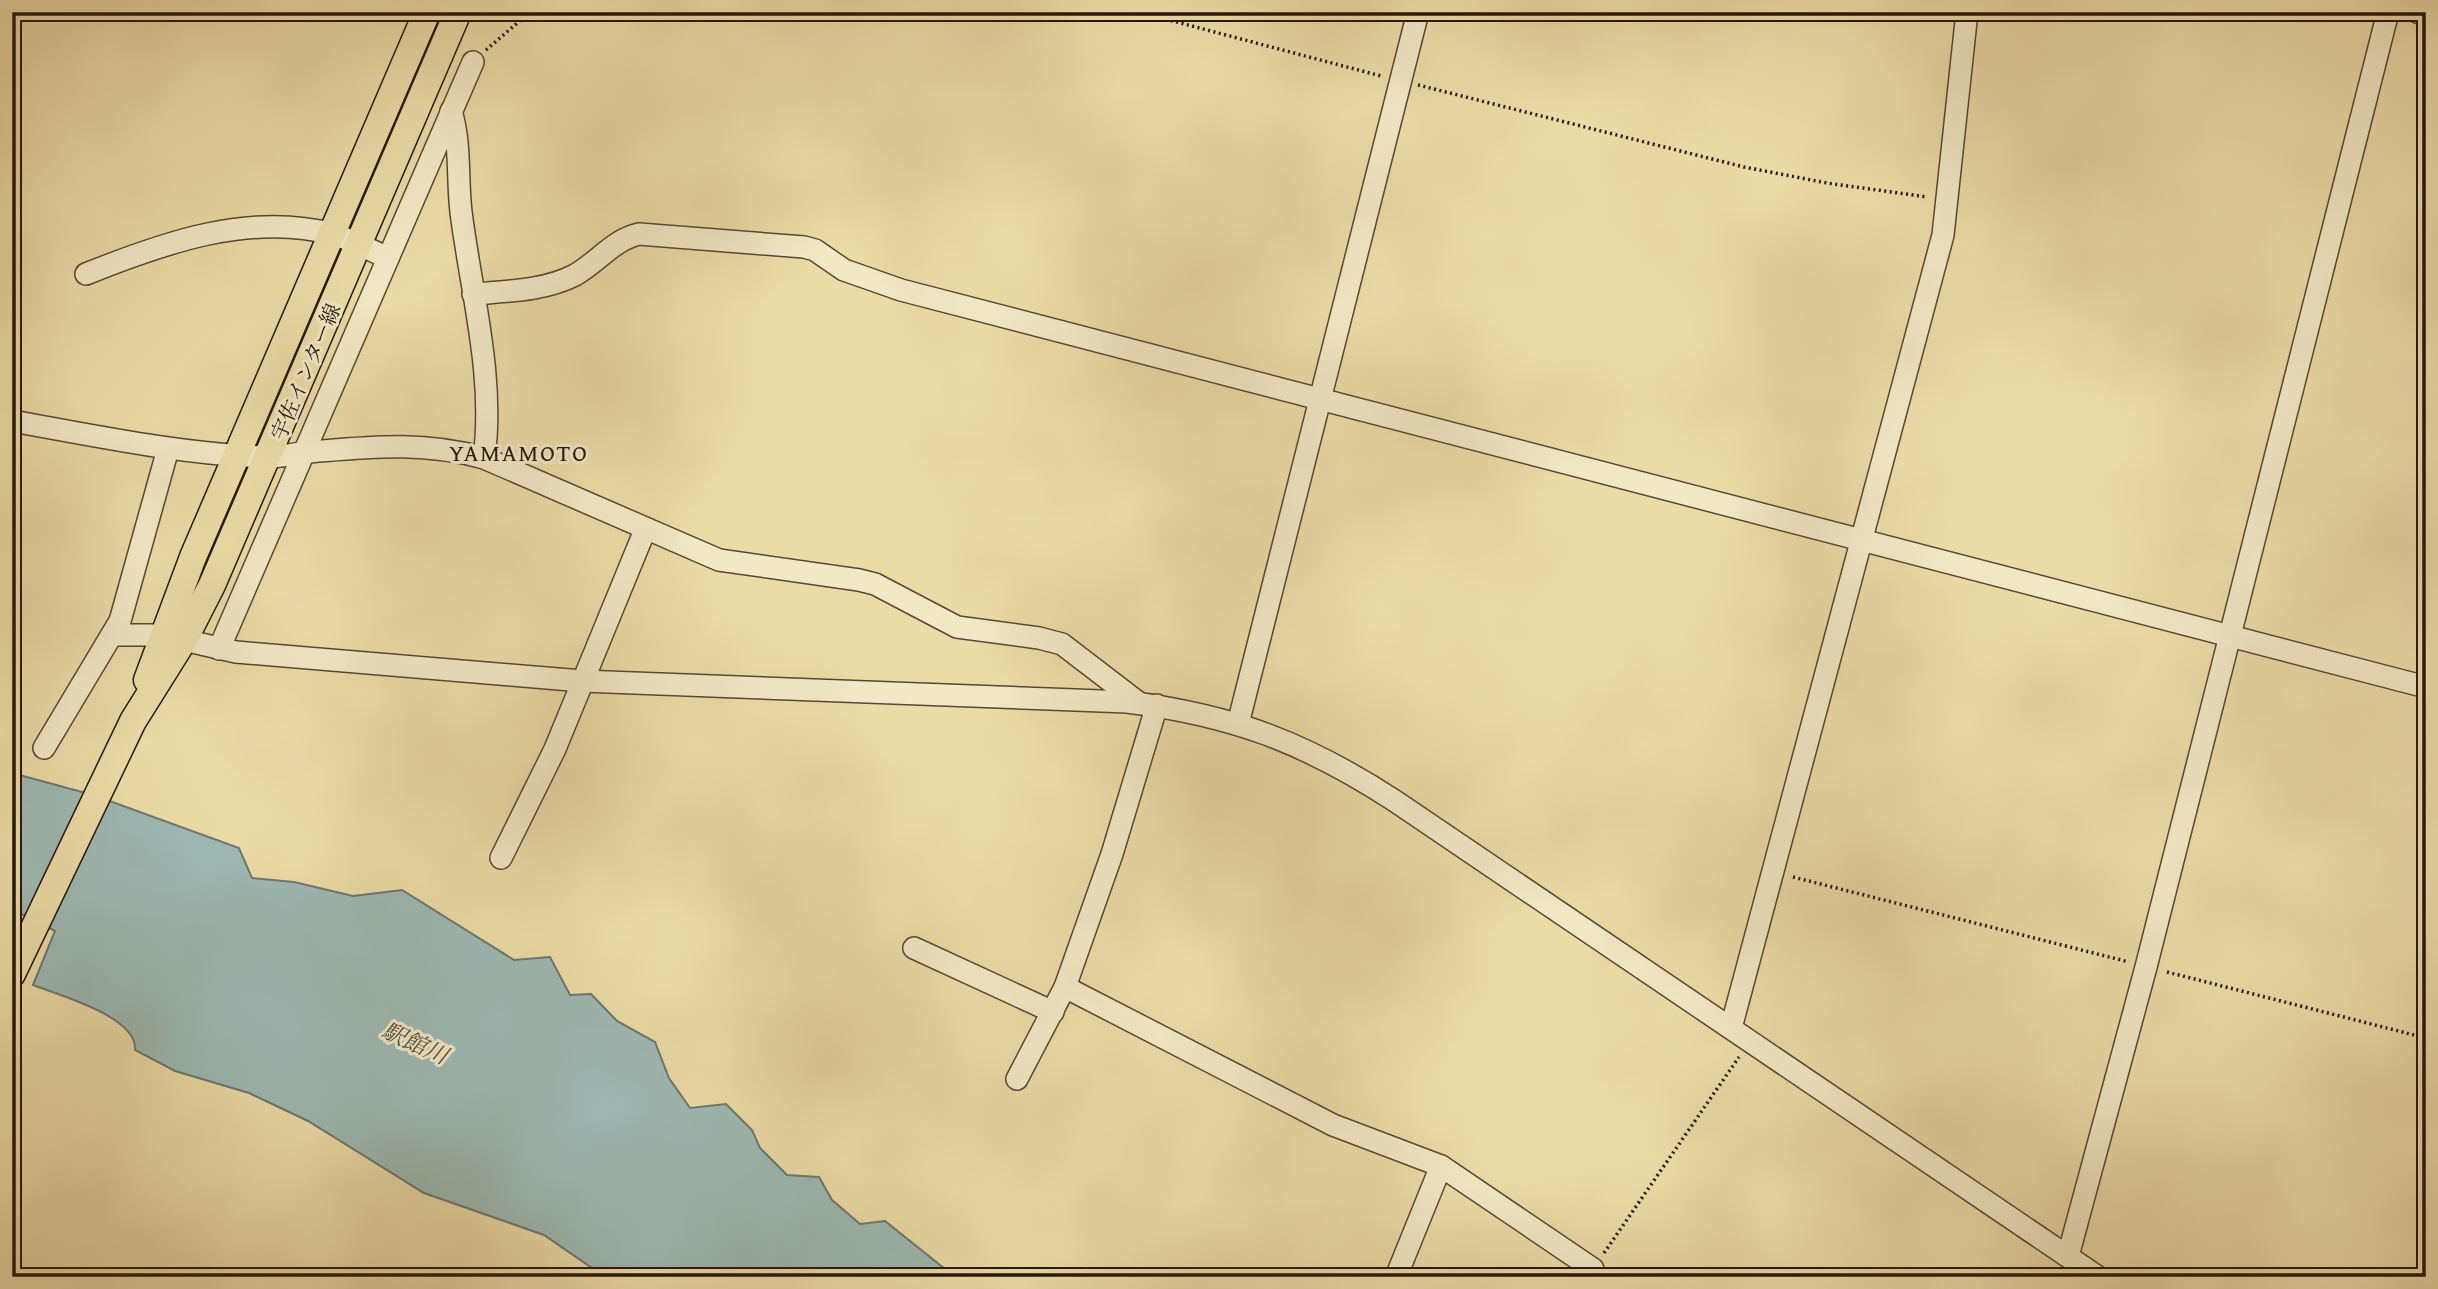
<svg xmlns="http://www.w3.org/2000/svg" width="2438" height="1289" font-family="'Gentium Book Plus','Noto Serif JP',serif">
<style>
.water{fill:#9db8b3;stroke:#6d7770;stroke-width:2}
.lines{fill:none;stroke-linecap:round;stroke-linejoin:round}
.minor-casing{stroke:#574733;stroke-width:24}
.major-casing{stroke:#26160c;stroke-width:29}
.path{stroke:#26160c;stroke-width:3.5;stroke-dasharray:2 3.5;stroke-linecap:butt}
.minor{stroke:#f2e8c6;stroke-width:21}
.major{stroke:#ebdba7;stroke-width:26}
.labels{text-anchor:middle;stroke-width:6;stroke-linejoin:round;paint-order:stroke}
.street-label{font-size:21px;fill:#26160c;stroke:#f2e8c6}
.water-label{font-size:23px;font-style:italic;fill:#504f46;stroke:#f2e8c6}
.quarter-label{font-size:24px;letter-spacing:2px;fill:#26160c;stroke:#f2e8c6}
</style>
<rect width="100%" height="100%" fill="#ebdba7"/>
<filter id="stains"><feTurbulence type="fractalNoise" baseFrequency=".00286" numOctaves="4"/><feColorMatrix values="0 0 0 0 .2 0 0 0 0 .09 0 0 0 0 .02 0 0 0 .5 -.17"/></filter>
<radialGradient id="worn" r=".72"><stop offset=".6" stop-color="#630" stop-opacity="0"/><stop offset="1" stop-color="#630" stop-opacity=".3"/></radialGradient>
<path class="water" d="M12,773L93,795L239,848L252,878L294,882L353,896L402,890L514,960L550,957L570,995L591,994L617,1021L655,1042L669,1078L690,1108L726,1104L752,1130L760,1148L787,1175L819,1177L832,1200L860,1224L885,1221L955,1277H605L544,1235L424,1193L308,1121L249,1093L175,1071L135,1050C138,1017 59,995 33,985L55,931L25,915L12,914Z"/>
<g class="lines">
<defs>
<g id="minor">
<path d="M2417,12L2426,15"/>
<path d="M451,111C461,143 457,178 461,212C471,292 495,376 484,458"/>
<path d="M86,274C163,243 250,212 333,234C352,240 370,250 388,258"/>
<path d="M473,294C507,291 544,291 575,275C598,262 613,240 639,234L804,247L815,250L844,270L901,290L2426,687"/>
<path d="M12,421C96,436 181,454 266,457C280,458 295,453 309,452C371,447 422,441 484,458L719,560L859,580L875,584L957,627L1039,638L1062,644L1139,703"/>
<path d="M114,635H162L236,652L582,681L1127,702C1233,715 1306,743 1395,801L2098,1277"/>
<path d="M219,649L473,62"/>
<path d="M1238,724L1418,12"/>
<path d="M44,748L120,621L168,449"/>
<path d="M501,858L555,749L645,530"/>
<path d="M914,948L1053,1012"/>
<path d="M1065,987L1333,1125L1441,1166L1593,1269"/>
<path d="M1731,1028L1943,235L1967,12"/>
<path d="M1017,1079L1065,987L1112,854L1157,705"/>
<path d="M2068,1256L2146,967L2388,12"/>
<path d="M1396,1277L1441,1166"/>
</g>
<g id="major">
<path d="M147,680L193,557L427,12"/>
<path d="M12,974L133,721L185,638L212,585L458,12"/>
</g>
</defs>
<use href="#minor" class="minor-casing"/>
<use href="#major" class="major-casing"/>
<g class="path">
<path d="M1139,12L1381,76"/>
<path d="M486,50L530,12"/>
<path d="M1418,85L1744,167L1827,183L1927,197"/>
<path d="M1793,877L2129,962"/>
<path d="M2167,972L2426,1038"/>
<path d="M1604,1253L1739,1057"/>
</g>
<use href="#minor" class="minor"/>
<use href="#major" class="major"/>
</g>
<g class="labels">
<g class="street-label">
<text transform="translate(306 372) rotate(-67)" y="7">宇佐インター線</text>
</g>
<g class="water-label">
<text transform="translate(415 1043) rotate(24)" y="8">駅館川</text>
</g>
<g class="quarter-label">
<text x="519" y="461">YAMAMOTO</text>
</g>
</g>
<rect width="2438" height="1289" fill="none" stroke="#ebdba7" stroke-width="42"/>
<rect x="14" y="14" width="2410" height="1261" fill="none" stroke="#26160c" stroke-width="3.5"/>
<rect x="21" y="21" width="2396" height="1247" fill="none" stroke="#26160c" stroke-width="2"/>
<rect width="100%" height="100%" filter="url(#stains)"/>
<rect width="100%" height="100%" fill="url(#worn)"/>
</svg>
